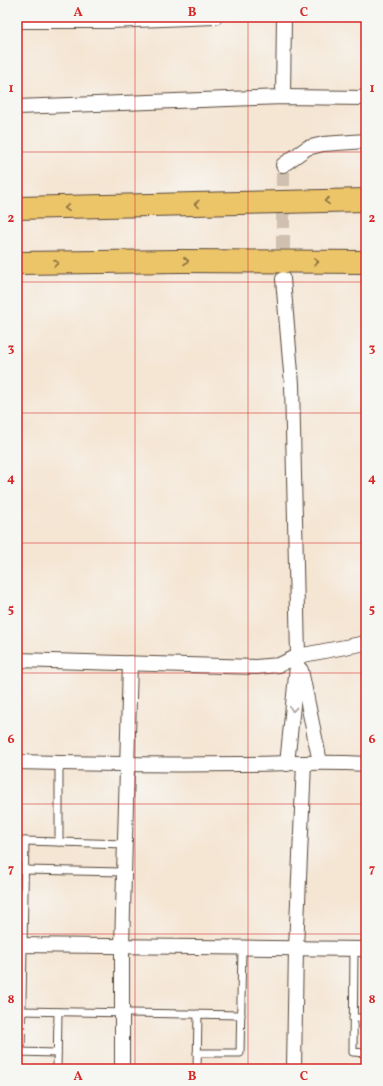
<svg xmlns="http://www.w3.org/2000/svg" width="383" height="1086" font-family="Vollkorn,serif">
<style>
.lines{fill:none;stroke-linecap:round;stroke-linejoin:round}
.minor-tunnel{stroke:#d0c0af;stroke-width:14;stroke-dasharray:14 7;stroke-linecap:butt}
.service-casing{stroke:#574639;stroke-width:9}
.minor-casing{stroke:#574639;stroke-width:16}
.motorway-casing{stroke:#574639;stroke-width:24}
.service{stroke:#fff;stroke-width:7}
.minor{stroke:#fff;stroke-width:14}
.motorway{stroke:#edc569;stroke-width:22}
.oneway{stroke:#8b7040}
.oneway2{stroke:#a79f9a}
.grid{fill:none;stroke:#d62828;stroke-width:1;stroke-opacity:0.55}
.neatline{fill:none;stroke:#d62828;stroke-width:1.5}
.grid-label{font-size:13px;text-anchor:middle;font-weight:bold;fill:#d62828}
</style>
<rect width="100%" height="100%" fill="#f6f6f2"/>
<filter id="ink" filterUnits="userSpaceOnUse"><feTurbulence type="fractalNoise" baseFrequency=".025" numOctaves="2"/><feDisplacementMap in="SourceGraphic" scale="8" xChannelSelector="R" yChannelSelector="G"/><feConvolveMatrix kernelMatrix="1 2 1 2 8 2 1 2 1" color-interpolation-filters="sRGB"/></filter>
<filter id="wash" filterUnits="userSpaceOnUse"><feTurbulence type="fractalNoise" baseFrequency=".012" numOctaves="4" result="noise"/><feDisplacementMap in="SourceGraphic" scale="16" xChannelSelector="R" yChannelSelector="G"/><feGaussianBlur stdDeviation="0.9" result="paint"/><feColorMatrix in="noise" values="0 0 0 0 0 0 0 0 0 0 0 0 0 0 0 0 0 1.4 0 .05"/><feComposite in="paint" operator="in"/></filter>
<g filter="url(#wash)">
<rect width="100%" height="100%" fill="#f5e5d3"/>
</g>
<g filter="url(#ink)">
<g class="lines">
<path class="minor-tunnel" d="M283,270V165"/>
<defs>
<g id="service">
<path d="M17,841H25L21,1053"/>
<path d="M25,841L125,844"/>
<path d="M59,842V763"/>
<path d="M24,870L124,872"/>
<path d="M354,949L353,1052L366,1053"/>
<path d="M21,1011L241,1015"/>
<path d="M353,1018H366"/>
<path d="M17,1052L57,1053"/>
<path d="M197,1053H240L242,947"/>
<path d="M57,1069L58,1012"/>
<path d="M197,1069L198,1014"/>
</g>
<g id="minor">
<path d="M17,21H109L215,17"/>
<path d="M283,97L284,17"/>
<path d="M17,107L283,97L366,98"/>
<path d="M283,165L307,148L323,144L366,141"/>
<path d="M283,279L292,384L298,656L287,764"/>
<path d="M17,660L256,667L279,665L298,656L366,643"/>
<path d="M301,670L320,762"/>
<path d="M17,762C91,764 165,765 239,764C281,764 323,761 366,764"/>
<path d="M17,945L366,949"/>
<path d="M122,1069V946L130,663"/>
<path d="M294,1069L296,948L304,763"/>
</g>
<g id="motorway">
<path d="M17,208L366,200"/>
<path d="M17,263L180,261L366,262"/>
</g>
</defs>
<use href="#service" class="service-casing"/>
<use href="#minor" class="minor-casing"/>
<use href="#motorway" class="motorway-casing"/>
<use href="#service" class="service"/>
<use href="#minor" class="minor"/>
<use href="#motorway" class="motorway"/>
</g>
<defs><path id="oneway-chevron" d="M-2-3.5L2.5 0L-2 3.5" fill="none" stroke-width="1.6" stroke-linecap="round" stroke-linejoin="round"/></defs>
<g class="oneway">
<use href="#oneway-chevron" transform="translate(327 201) rotate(178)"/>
<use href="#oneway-chevron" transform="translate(197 204) rotate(178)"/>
<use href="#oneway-chevron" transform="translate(67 208) rotate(179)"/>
<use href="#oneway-chevron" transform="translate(186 261)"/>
<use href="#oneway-chevron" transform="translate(316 262)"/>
<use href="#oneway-chevron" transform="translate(56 263) rotate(-1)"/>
</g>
<use class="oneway2" href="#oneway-chevron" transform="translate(293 709) rotate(96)"/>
</g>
<path class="grid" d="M135,17V1069M248,17V1069M17,152H366M17,282H366M17,413H366M17,543H366M17,673H366M17,804H366M17,934H366"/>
<rect width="383" height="1086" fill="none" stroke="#f6f6f2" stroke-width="44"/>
<rect x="22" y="22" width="339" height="1042" class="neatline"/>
<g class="grid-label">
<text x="78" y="16">A</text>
<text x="192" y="16">B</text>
<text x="304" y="16">C</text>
<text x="11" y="92">1</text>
<text x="372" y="92">1</text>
<text x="11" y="222">2</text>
<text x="372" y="222">2</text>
<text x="11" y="352">3</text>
<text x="372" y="352">3</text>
<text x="11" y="482">4</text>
<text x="372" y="482">4</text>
<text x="11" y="613">5</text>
<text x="372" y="613">5</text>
<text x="11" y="743">6</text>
<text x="372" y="743">6</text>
<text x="11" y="873">7</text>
<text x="372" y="873">7</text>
<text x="11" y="1003">8</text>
<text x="372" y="1003">8</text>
<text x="78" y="1080">A</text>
<text x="192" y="1080">B</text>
<text x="304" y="1080">C</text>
</g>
</svg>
